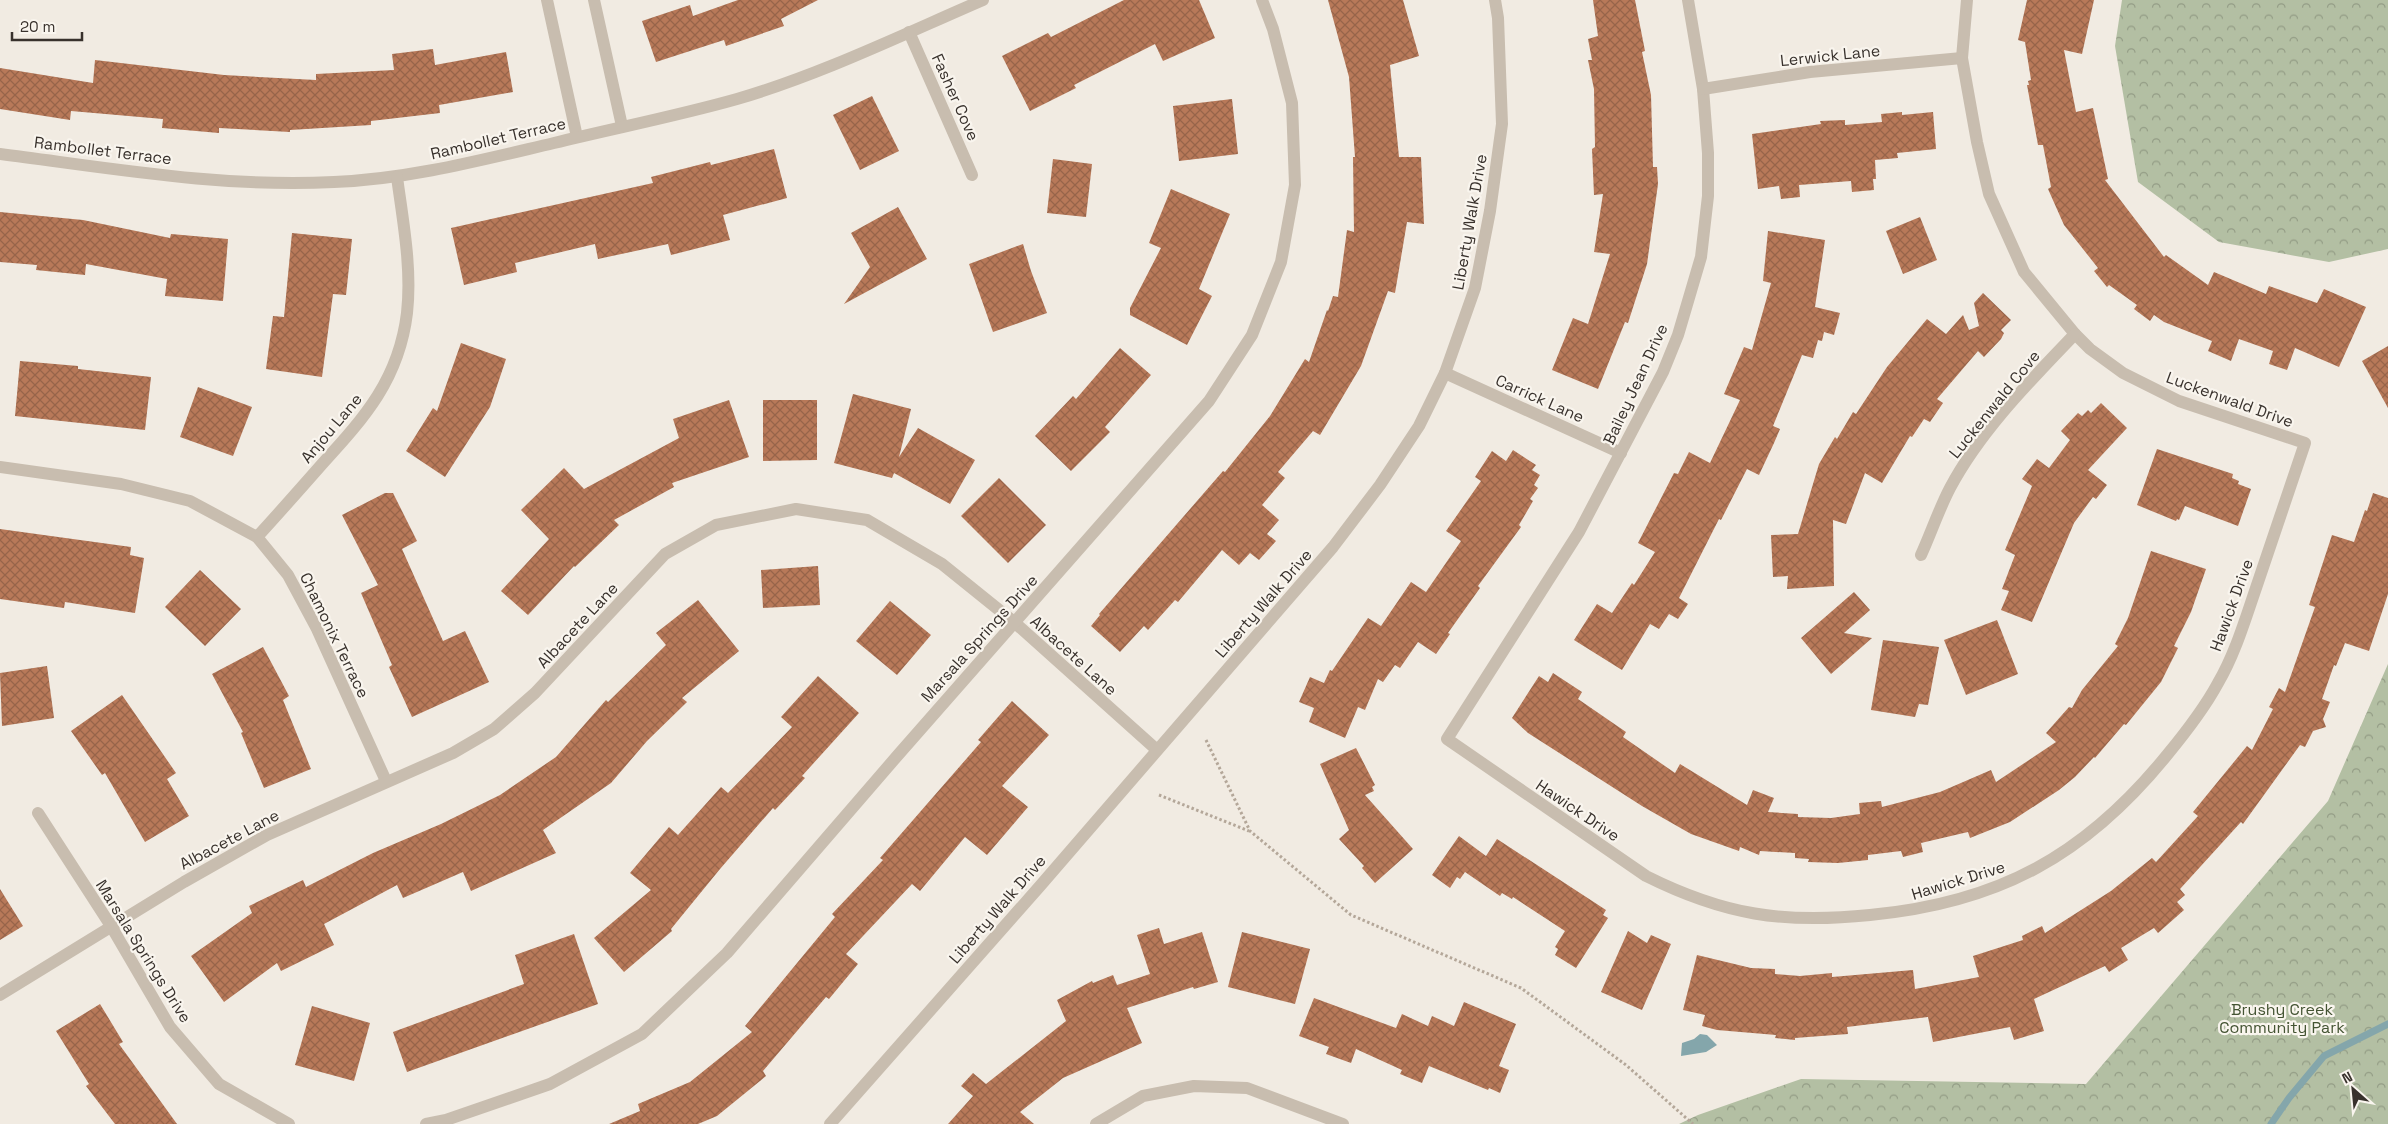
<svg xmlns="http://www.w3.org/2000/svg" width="2388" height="1124" font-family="'Space Grotesk',sans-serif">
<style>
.park{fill:url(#park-crowns)}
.water{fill:#84a6ab}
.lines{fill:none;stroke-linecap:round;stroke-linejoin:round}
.stream{stroke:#84a6ab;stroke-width:7}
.building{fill:url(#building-cross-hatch)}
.path{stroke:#b4a799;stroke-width:3;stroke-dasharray:2.5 2.5;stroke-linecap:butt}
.minor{stroke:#c8bdaf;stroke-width:12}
.labels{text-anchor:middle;stroke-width:4.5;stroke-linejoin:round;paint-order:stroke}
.street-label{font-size:16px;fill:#38312c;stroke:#f9f5ee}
.park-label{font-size:16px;fill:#445433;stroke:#f9f5ee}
</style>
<defs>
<pattern id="park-crowns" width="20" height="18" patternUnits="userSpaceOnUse" patternTransform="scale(1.25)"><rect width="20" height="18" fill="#b3bfa3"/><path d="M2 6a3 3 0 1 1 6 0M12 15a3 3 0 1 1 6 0" fill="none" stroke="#939c85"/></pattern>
<pattern id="building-cross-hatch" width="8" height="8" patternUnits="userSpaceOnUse" patternTransform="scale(1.25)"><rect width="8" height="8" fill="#b87959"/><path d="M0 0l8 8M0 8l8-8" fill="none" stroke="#97644a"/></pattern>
</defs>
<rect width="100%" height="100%" fill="#f1ebe2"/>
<g class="park">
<path d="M2122,0H2388V249L2329,262L2219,242L2138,182L2115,46Z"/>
<path d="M2388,664V1124H1679L1698,1115L1801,1079L2086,1084L2328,801Z"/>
</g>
<path class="water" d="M1700,1034L1707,1035L1717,1045L1706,1052L1681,1056L1682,1043L1694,1039Z"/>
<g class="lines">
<path class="stream" d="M2271,1124L2289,1098L2324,1056L2388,1024"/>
</g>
<g class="building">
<path d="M738,0H818L781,19L784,26L726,46L724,40L656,62L642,21L690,5L693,16Z"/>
<path d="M1124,0H1199L1215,38L1163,61L1155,44L1074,85L1076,88L1030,111L1002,56L1048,33L1051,37Z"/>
<path d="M1328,0H1403L1419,56L1390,65L1399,157H1421L1424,224L1407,222L1395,293L1388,291L1361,366L1320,435L1313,431L1278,472L1285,478L1262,505L1279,520L1267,534L1276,541L1259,560L1250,553L1239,565L1222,550L1178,602L1175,600L1148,630L1144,626L1120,652L1091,626L1100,615L1099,614L1223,471L1225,472L1270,416L1305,359L1309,362L1327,310L1328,311L1333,296L1338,297L1347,230L1354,232L1353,157H1355L1349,77Z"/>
<path d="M1593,0H1635L1645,51L1642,52L1651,95L1653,167H1657L1658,184L1647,264L1628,323L1625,322L1598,389L1552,370L1573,318L1588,324L1610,254L1594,252L1603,194L1594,195L1592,149L1595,147L1594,89L1588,60H1592L1588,39L1598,36Z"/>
<path d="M2027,0H2094L2082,54L2064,50L2076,112L2093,108L2108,179L2105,180L2164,257L2166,255L2208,285L2214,272L2266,294L2269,286L2317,303L2324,289L2366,307L2339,367L2295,348L2287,370L2269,364L2273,351L2239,339L2231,361L2208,351L2212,341L2164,322L2154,315L2150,321L2134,309L2137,305L2109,285L2107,287L2094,271L2098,268L2064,225L2048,189L2051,187L2043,145H2038L2027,85H2029L2028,81L2031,80L2025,42L2018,40Z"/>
<path d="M433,49L435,65L506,52L513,92L439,105L440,113L371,121V125L290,130V132L219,128V133L162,128L163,119L71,111L70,120L0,109V68L93,83L95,60L224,75L316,80V74L394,70L392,54Z"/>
<path d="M872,96L899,151L860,170L833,115Z"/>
<path d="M1232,99L1238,154L1179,161L1173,106Z"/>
<path d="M1902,112V115L1933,112L1936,149L1897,153L1898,158L1875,160L1876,179H1873L1874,190L1852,192L1851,181L1799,185L1800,197L1781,199L1779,186L1758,189L1752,134L1821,124L1820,121L1845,120V125L1882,122L1881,114Z"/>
<path d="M774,149L787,198L723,215L730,240L671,255L668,244L598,259L595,244L515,263L517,272L464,285L451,228L653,183L651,177L710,162L711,165Z"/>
<path d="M1053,159L1092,164L1086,217L1047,213Z"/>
<path d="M1171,189L1230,214L1199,289L1212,296L1187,345L1130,315V308L1161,248L1149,243Z"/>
<path d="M898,207L927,259L844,304L870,267L851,233Z"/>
<path d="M0,212L83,220L170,238L171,234L228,239L223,301L165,296L167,279L86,264L85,275L36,270L37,265L0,262Z"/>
<path d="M1920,217L1937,260L1903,274L1886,231Z"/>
<path d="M1768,231L1825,240L1815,307L1840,313L1834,335L1824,332L1822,341L1818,340L1813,358L1802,355L1773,426L1780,429L1774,443L1759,475L1747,469L1721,520L1719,519L1679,598L1688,604L1678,619L1669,614L1659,629L1650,624L1622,670L1574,640L1597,604L1612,613L1632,583L1634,585L1655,552L1638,543L1674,473L1678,474L1689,452L1710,463L1740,400L1724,394L1744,347L1752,350L1771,283L1763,281Z"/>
<path d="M292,233L352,239L346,295L333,294L322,377L266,369L273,316L284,317Z"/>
<path d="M1023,244L1031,271L1047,313L993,332L969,264Z"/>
<path d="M1983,293L2011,320L2001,330L2004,333L2001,339L1984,357L1978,351L1937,399L1943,403L1930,422L1924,419L1912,437L1910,436L1882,483L1865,473L1846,524L1833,520L1834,586L1787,589L1788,576L1773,577L1771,535L1798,534L1819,464L1835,437L1837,439L1853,412L1856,414L1887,367L1927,319L1946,334L1963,315L1969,330L1979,326L1974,303Z"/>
<path d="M461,343L506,359L490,407L445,477L406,451L433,408L437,411Z"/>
<path d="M2388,346V408L2362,361Z"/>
<path d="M1120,348L1151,375L1105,427L1110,432L1071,471L1035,436L1073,396L1076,399Z"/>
<path d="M20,361L78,366V369L151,377L145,430L15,416Z"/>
<path d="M198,387L252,407L233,456L180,437Z"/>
<path d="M853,394L911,409L899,457L918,428L975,460L950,504L894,473L892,478L834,463Z"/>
<path d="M729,400L749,457L672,483L674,487L614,520L619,525L575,567L574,566L528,615L501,591L549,539L521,510L564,468L584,489L679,438L673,419Z"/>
<path d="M763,400H817V460L763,461Z"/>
<path d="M2101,403L2127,428L2088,470L2107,485L2096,499L2093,497L2074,523L2032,622L2001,610L2009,591L2002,589L2015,555L2005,550L2032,486L2022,479L2037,459L2049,468L2070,440L2061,431L2078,413L2082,416L2088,410L2091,413Z"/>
<path d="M2157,449L2233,474L2232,478L2239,481L2238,484L2251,489L2238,526L2185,506L2179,520L2177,519L2176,521L2137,505Z"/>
<path d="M1513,450L1536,465L1532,470L1540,475L1534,485L1538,488L1530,499L1533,501L1519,525L1521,527L1478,586L1480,588L1448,633L1450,634L1436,654L1418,642L1400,668L1395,665L1383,682L1378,679L1365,710L1358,707L1345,738L1309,722L1314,708L1299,702L1310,677L1324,683L1330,670L1332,671L1368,618L1381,626L1411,582L1426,592L1461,541L1446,531L1481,481L1475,477L1492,451L1506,461Z"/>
<path d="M999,478L1046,525L1008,563L961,516Z"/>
<path d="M385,493H393L417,541L402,549L443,641L465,631L489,682L412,717L389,667L392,665L361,593L378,585L342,515Z"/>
<path d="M2373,493L2388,498V594L2369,651L2345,643L2336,666L2334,665L2322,699L2330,702L2323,719L2326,727L2313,731L2305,747L2300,745L2243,824L2241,822L2180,889L2185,895L2177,902L2184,910L2158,933L2154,928L2121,948L2128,960L2109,972L2105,966L2034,999L2044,1031L2014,1040L2010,1027L1933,1042L1928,1017L1847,1027L1848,1034L1795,1038V1040L1775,1038L1776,1035L1717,1030L1702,1026L1705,1015L1683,1010L1697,955L1751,968L1775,969V974L1800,976L1832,973V977L1913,970L1915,989L1979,977L1973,956L2023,940L2022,936L2042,926L2045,933L2111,891L2152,858L2156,862L2198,816L2193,812L2247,746L2252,750L2273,709L2269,707L2279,688L2285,692L2315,607L2309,605L2332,535L2354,542L2365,510L2367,511Z"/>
<path d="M0,529L131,547L130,555L144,558L135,613L65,602L64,608L0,599Z"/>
<path d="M2151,551L2206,569L2191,612L2174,646L2178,648L2161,682L2126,725L2124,724L2095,758L2094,757L2075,777L2059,790L2010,822L1970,838L1968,832L1921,843L1923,852L1903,857L1901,851L1868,855V860L1838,863L1808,862L1809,859L1795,858V853L1760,851L1759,855L1740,847L1739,851L1691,834L1642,806L1528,733L1512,718L1539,676L1548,682L1553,673L1582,692L1578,699L1626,732L1623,737L1675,773L1680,764L1747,805L1753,790L1774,798L1768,812L1798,814V817L1831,818L1860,814L1859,803L1881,801L1882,807L1940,792L1991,770L1996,782L2056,742L2046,733L2069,707L2072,708L2082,690L2118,646L2115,644L2128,618Z"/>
<path d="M818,566L820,605L763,608L761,570Z"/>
<path d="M200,570L241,609L205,646L165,607Z"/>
<path d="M1854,592L1870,610L1844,633L1872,638L1831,674L1801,638Z"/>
<path d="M698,600L739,651L682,698L687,702L647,741L611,783L543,830L556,853L471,891L463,872L403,898L397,885L324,924L334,945L281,971L277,963L224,1002L191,956L252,913L249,906L303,880L306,887L373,853L441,824L500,795L556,757L606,700L608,702L666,645L656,633Z"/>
<path d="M890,601L931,635L897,675L856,641Z"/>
<path d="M1997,620L2018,674L1966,695L1944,640Z"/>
<path d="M1883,640L1939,647L1928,705L1919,704L1915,717L1871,710Z"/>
<path d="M263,647L289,696L283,700L311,769L264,788L241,733L243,732L212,674Z"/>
<path d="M47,666L54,718L2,726L0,673Z"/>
<path d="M818,676L859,713L802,776L805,778L775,810L773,808L720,869L671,929L672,931L624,972L594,938L651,890L630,873L669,827L678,835L721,787L728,793L792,727L781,717Z"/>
<path d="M122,695L176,773L167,779L189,816L145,842L105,773L102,775L71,731Z"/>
<path d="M1012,701L1049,735L1002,786L1028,807L987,855L965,837L920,891L912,884L846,954L858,964L829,999L826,997L763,1071L766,1076L717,1116L698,1124H609L640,1111L638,1104L690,1082L752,1032L745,1026L835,917L832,914L883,860L880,858L981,742L978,740Z"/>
<path d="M1356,748L1375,785L1372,787L1374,791L1365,795L1413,849L1375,883L1362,868L1364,866L1339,839L1349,830L1320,764Z"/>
<path d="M1459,836L1486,856L1497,839L1606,910L1603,915L1608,918L1576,968L1555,955L1558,949L1555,947L1565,931L1513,897L1512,899L1502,893L1500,896L1465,872L1460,879L1457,877L1450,888L1432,875Z"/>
<path d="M0,889L23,926L0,940Z"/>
<path d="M1159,928L1164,944L1202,932L1218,982L1194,989L1193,987L1127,1008L1142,1043L1063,1078L1020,1112L1034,1124H948L973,1096L961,1086L973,1073L986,1084L1066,1021L1057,1000L1092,981L1093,983L1113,975L1117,985L1150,974L1137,935Z"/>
<path d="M1628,931L1647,943L1651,935L1671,944L1642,1010L1601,992Z"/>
<path d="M1242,932L1310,949L1295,1004L1228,987Z"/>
<path d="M574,934L598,1004L407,1072L393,1032L524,984L515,955Z"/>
<path d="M1314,998L1396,1028L1402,1014L1428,1026L1432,1016L1454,1026L1464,1002L1516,1024L1499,1066L1509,1070L1500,1093L1489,1088L1488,1090L1429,1066L1422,1083L1400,1074L1402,1070L1356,1049L1351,1063L1326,1054L1329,1047L1299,1036Z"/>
<path d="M100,1004L123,1042L119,1044L177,1124H115L86,1086L89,1084L56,1031Z"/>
<path d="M312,1006L370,1023L354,1081L295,1065Z"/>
</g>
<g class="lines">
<g class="path">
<path d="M1206,740L1250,831L1351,915L1521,988L1626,1065L1693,1124"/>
<path d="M1159,795L1249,831"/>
</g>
<g class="minor">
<path d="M547,0L577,137"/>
<path d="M594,0L622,126"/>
<path d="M1688,0L1703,89L1708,153V196L1701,257L1678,335L1663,372L1579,532L1447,739L1646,876C1724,915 1783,924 1870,915C1999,903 2086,855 2167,755C2186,732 2204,709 2218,683C2235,654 2245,620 2256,588C2272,540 2289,491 2305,443L2179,401L2123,373L2090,349L2075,334L2024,272L1989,194L1977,142L1962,58L1967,0"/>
<path d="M909,32L972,175"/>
<path d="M1703,89L1810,72L1962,58"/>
<path d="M0,154C110,168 223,188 334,182C409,179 481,160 554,143C615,128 677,116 737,99C820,75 904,34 983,0"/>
<path d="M1445,373L1621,453"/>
<path d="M0,467L121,484L190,501L257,537L288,575L317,629L386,781"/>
<path d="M257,537C279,513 301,488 323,463C365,417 399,379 407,313C412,268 403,222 397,177"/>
<path d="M1921,555C1931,533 1939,509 1950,488C1981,430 2030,381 2075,334"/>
<path d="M38,813L111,926L170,1027L219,1084L289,1124"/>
<path d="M0,995L184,882L267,835L453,753L494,729L535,693L665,554L716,525L796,509L867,520L942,564L1014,622L1157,750"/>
<path d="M426,1124L446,1120L550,1084L642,1034L727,953L898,755L1209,401L1252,335L1281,262L1295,185L1292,103L1273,29L1262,0"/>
<path d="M830,1124L1040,886L1333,547L1380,485L1419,426L1445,373L1475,288L1490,211L1502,124L1498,18L1495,0"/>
<path d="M1096,1124L1143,1096L1194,1086L1247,1088L1343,1124"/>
</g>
</g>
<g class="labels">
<g class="street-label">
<text transform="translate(1830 55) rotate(-6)" y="6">Lerwick Lane</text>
<text transform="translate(956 97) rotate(66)" y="6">Fasher Cove</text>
<text transform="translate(498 138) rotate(-13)" y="6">Rambollet Terrace</text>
<text transform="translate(103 150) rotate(7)" y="6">Rambollet Terrace</text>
<text transform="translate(1469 222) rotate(-80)" y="6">Liberty Walk Drive</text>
<text transform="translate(1635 384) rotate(-65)" y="6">Bailey Jean Drive</text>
<text transform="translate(1540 398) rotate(24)" y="6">Carrick Lane</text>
<text transform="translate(2230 399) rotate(20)" y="6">Luckenwald Drive</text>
<text transform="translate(1994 404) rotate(-51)" y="6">Luckenwald Cove</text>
<text transform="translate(331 428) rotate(-50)" y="6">Anjou Lane</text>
<text transform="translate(1263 603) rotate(-49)" y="6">Liberty Walk Drive</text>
<text transform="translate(2231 605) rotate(-70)" y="6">Hawick Drive</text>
<text transform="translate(577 625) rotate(-47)" y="6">Albacete Lane</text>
<text transform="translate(335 635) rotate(64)" y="6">Chamonix Terrace</text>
<text transform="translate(979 638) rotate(-48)" y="6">Marsala Springs Drive</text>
<text transform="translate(1074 655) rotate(42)" y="6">Albacete Lane</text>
<text transform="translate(1578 810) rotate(34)" y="6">Hawick Drive</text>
<text transform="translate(229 839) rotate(-28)" y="6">Albacete Lane</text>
<text transform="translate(1958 880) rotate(-17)" y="6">Hawick Drive</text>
<text transform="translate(997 909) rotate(-49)" y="6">Liberty Walk Drive</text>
<text transform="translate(144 951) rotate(58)" y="6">Marsala Springs Drive</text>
</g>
<g class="park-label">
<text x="2282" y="1015">Brushy Creek<tspan x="2282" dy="18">Community Park</tspan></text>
</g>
</g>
<g transform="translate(2353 1089) rotate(333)" stroke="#f9f5ee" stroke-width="4" paint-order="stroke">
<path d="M0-4L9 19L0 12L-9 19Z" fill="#38312c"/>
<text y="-8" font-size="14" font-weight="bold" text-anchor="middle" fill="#38312c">N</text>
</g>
<path d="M12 32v8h70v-8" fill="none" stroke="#38312c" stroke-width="2.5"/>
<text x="20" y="32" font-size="15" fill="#38312c" stroke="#f9f5ee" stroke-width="4" paint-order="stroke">20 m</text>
</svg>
